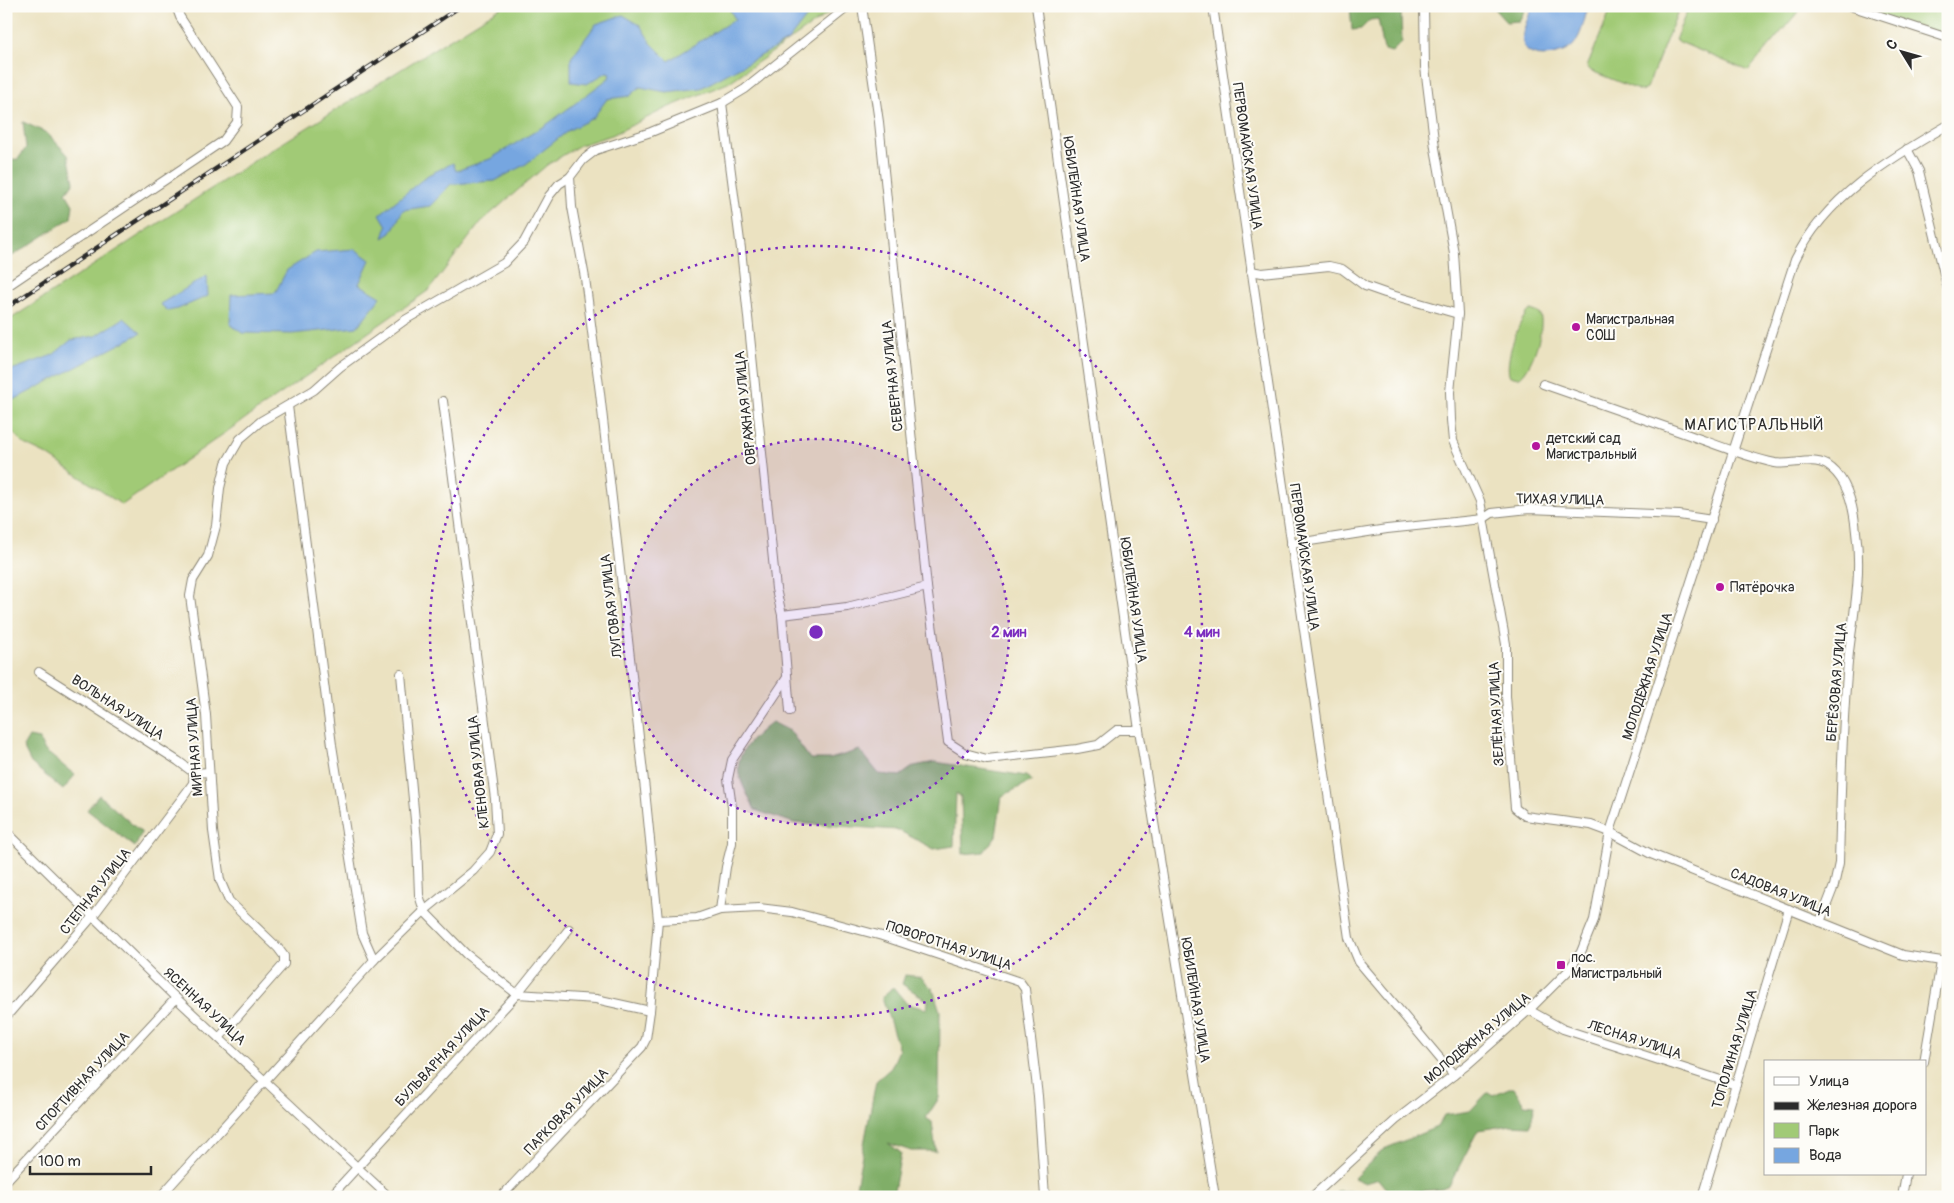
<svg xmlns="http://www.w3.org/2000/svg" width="1954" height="1203" font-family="Pangolin,sans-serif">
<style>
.green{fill:#a1ca76;stroke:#667a50}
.forest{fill:#80ae67;stroke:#566c49}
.water{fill:#76a6e0;stroke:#506886}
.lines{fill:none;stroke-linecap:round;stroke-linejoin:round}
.minor-casing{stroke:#8b8676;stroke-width:10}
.minor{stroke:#fff;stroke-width:8}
.rail-casing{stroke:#2b2b2b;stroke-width:4.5}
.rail{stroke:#fdfcf7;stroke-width:2.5;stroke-dasharray:8;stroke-linecap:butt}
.ring{fill:none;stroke:#7b2cbf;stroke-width:2.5;stroke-dasharray:2.5 5}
.poi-dot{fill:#b5179e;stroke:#fdfcf7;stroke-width:2}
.labels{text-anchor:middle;stroke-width:4;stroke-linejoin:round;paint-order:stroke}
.street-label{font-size:14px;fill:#2b2b2b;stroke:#fdfcf7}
.poi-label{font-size:14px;fill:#2b2b2b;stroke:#fdfcf7;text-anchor:start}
.quarter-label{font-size:16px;letter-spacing:1px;fill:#2b2b2b;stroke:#fdfcf7}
.centre{fill:#7b2cbf;stroke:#fdfcf7;stroke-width:2.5}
.ring-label{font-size:15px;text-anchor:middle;font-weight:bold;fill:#7b2cbf;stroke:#fdfcf7;stroke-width:4;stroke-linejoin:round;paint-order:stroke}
</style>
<rect width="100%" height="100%" fill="#fdfcf7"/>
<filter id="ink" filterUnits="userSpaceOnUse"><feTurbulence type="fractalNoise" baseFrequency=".02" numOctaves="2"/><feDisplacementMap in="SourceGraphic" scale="10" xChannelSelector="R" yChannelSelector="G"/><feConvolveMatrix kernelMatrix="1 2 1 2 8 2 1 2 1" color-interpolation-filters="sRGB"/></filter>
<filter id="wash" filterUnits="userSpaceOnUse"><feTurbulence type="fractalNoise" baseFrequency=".0096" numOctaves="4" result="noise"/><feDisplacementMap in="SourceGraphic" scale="20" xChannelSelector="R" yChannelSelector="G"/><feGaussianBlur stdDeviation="1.12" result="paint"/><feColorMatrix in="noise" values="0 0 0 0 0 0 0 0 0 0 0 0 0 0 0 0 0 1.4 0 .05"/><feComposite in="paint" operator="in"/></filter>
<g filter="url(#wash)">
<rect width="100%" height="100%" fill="#ebe2c1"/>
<g class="green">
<path d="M503,6H839L728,83L669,107L612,135L580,145L547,165L481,222L429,290L122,505L49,456L24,444L6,426V322L260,157Z"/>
<path d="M1612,6H1680L1647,88L1641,91L1589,70L1587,67Z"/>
<path d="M1689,6H1803L1748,71L1675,40Z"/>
<path d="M1848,6H1948V37Z"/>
<path d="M1531,310L1539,313C1547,324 1531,373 1518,378L1510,376C1503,365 1519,315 1531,310Z"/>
</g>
<g class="forest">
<path d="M1350,6H1413L1401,14L1402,42L1392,52L1384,50L1378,19L1370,20L1361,29L1352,30Z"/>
<path d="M1495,6H1527L1519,21L1506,22L1496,11Z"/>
<path d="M23,122L47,133L68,155L74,182L66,193L73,205L71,218L6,260V160L18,159L26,148Z"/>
<path d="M772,722L790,731L810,759H830L860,750L879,774L900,776L914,766L935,762L1026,776L1032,781L1002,796L996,836L984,852L963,854L961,797L956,793L954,846L934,849L898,830L794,823L755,810C750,799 742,786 739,774C734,752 757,734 772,722Z"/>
<path d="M29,737L39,739L44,750L75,775L63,790L31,763L23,747Z"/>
<path d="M99,795L142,833L135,847L87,810Z"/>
<path d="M905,975L921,977L933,989L940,1011L939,1098L926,1118L932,1122L936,1151H911L888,1143L901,1153L894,1191L887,1197H854L876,1081L891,1068L899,1050L882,997L893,987L907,1004L927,1009L928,1001L902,984Z"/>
<path d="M1509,1088H1514L1524,1104L1535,1105L1530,1126L1511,1125L1478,1130L1449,1186L1442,1189L1390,1194L1378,1179L1365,1183L1354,1178L1384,1149L1437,1127L1444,1115L1470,1111L1488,1092L1493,1095Z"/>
<path d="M1337,1191H1372L1376,1197H1336Z"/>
</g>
<g class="water">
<path d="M728,6H744L748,10L763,13L774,6H815L788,41L701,88L666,92L640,87L630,96L607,99L593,118L569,130L526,164L495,181L451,184L430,206L403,210L391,233L383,238L387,226L380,214L428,175L453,163L456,171L490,159L549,123L609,78L610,73L607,72L587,84L571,82V58L596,24L623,15L640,25L651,43L669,61L735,19Z"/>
<path d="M1531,6H1588C1585,18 1582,33 1575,43C1567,56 1527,64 1523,43C1520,30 1530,19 1531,6Z"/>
<path d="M355,249L370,260L359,284L381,297L357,327L292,334L242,333L230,324L231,295L275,293L287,270L316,252Z"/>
<path d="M207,276L208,296L178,309L168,311L160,304Z"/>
<path d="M124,318L141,333L6,404V372L53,355L71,340L96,336Z"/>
</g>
</g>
<g filter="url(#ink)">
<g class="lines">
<defs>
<g id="minor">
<path d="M862,6L879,122L927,587L948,742L965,753L987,759L1077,749L1098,745L1117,730H1139"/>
<path d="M1036,6L1139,730L1215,1197"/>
<path d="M1213,6L1349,938L1359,962L1454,1075"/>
<path d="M1424,6L1425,67L1435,148L1454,253L1458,314L1450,392L1451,420L1453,441L1480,501L1506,644V696L1515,808L1525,816L1591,825L1610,832L1651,854L1903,955L1948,962"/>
<path d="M1850,6L1948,38"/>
<path d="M722,103L741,249L776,589L782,615L790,711"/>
<path d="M1907,149L1919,171L1948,290"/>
<path d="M1251,271L1262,273L1329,266L1342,269L1365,286L1385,293L1458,314"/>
<path d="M6,287L223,141L237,122L238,107L180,17L176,6"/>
<path d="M1543,384C1591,401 1640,418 1689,435C1717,445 1746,457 1775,463C1792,466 1811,456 1827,465C1848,478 1854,509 1856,532C1862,573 1854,611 1849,652C1842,722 1841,793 1839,863L1834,886L1820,922"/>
<path d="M288,406L332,745L362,933L374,960"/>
<path d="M1291,544L1387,529L1483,519L1492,513L1529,509L1679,515L1712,520"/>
<path d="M782,615L847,607L927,587"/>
<path d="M39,672L178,761L194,773L209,772"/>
<path d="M401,674L417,841L419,895L424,911L466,954L517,994L596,999L650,1011"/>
<path d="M6,831L176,998L389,1197"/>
<path d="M720,910L726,867L732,843V807L728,779L732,760L786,679"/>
<path d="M658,920L697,918L720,910L759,908L792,912L882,936L1020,982L1025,989L1038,1096L1045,1197"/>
<path d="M1529,1010L1563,1029L1736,1085"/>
<path d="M6,1017L93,916L186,793L193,783L194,773"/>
<path d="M219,1038L284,964V956L278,948L229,901L220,880L213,831L206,715L190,596L193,580L208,556L216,526L220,488L226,463L240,439L261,421L314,390L340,367L405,320L504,263L524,242L549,196L559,184L570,177"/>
<path d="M1924,1062L1941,962"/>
<path d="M6,1181L176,998"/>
<path d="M160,1197L374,960L424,911L473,871L490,852L497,834L495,799L443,401"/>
<path d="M330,1197L517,994L569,929"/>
<path d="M501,1197L642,1047L646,1039L650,1011L658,920L645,790L600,393L585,278L572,207L570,177L583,160L596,150L651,132L722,103L745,89L849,6"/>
<path d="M1312,1197L1396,1120L1468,1064L1529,1010L1568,971L1581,952L1594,920L1610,832L1795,260C1825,197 1889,159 1948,125"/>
<path d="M1702,1197L1789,909"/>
<path d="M1902,1197L1906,1174"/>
</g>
</defs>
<use href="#minor" class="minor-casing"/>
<use href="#minor" class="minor"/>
<defs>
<path id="rail" d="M6,308L461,6"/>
</defs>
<use href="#rail" class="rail-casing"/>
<use href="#rail" class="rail"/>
</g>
</g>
<circle cx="816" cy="632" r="193" fill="#7b2cbf" fill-opacity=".12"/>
<g class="ring">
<circle cx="816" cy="632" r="193"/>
<circle cx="816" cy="632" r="386"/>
</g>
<g class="poi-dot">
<circle cx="1576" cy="327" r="5"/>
<circle cx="1536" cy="446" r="5"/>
<circle cx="1720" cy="587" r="5"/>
<rect x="1556" y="960" width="10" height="10" rx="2.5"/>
</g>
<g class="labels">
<g class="street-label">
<text transform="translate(1248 156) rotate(82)" y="5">ПЕРВОМАЙСКАЯ УЛИЦА</text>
<text transform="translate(1077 199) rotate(82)" y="5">ЮБИЛЕЙНАЯ УЛИЦА</text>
<text transform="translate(892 376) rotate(-96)" y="5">СЕВЕРНАЯ УЛИЦА</text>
<text transform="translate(745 408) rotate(-96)" y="5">ОВРАЖНАЯ УЛИЦА</text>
<text transform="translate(1560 499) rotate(1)" y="5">ТИХАЯ УЛИЦА</text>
<text transform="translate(1305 557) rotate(82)" y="5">ПЕРВОМАЙСКАЯ УЛИЦА</text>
<text transform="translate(1134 600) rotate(82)" y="5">ЮБИЛЕЙНАЯ УЛИЦА</text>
<text transform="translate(611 606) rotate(-97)" y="5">ЛУГОВАЯ УЛИЦА</text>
<text transform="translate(1647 676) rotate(-72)" y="5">МОЛОДЁЖНАЯ УЛИЦА</text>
<text transform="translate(1836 682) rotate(-85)" y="5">БЕРЁЗОВАЯ УЛИЦА</text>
<text transform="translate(118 707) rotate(33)" y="5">ВОЛЬНАЯ УЛИЦА</text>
<text transform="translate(1496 714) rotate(-93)" y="5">ЗЕЛЁНАЯ УЛИЦА</text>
<text transform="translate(194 747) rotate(-94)" y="5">МИРНАЯ УЛИЦА</text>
<text transform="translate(478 772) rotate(-96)" y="5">КЛЕНОВАЯ УЛИЦА</text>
<text transform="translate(95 891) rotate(-52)" y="5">СТЕПНАЯ УЛИЦА</text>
<text transform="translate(1781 892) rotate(22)" y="5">САДОВАЯ УЛИЦА</text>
<text transform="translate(949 945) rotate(18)" y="5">ПОВОРОТНАЯ УЛИЦА</text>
<text transform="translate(1196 1000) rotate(81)" y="5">ЮБИЛЕЙНАЯ УЛИЦА</text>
<text transform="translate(205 1006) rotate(43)" y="5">ЯСЕННАЯ УЛИЦА</text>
<text transform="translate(1477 1038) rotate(-40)" y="5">МОЛОДЁЖНАЯ УЛИЦА</text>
<text transform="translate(1635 1039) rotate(18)" y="5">ЛЕСНАЯ УЛИЦА</text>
<text transform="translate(1734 1049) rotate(-73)" y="5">ТОПОЛИНАЯ УЛИЦА</text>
<text transform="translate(442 1056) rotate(-47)" y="5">БУЛЬВАРНАЯ УЛИЦА</text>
<text transform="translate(82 1081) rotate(-47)" y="5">СПОРТИВНАЯ УЛИЦА</text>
<text transform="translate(566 1111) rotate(-46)" y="5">ПАРКОВАЯ УЛИЦА</text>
</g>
<g class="poi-label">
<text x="1586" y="324">Магистральная<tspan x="1586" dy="16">СОШ</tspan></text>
<text x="1546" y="443">детский сад<tspan x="1546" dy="16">Магистральный</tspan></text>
<text x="1730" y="592">Пятёрочка</text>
<text x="1571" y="962">пос.<tspan x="1571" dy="16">Магистральный</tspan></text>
</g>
<g class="quarter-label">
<text x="1754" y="430">МАГИСТРАЛЬНЫЙ</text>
</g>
</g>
<circle cx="816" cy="632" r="8" class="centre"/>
<g class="ring-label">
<text x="1009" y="637">2 мин</text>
<text x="1202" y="637">4 мин</text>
</g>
<rect width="1954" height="1203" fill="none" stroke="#fdfcf7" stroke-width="25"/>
<rect x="1764" y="1060" width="162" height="115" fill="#fdfcf7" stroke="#a9a8a5"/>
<rect x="1774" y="1077" width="25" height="8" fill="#ffffff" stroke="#a9a8a5"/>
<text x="1809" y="1086" font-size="15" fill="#2b2b2b">Улица</text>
<rect x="1774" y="1102" width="25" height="8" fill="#2b2b2b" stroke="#a9a8a5"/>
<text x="1809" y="1110" font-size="15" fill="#2b2b2b">Железная дорога</text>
<rect x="1774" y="1123" width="25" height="15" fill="#a1ca76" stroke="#a9a8a5"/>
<text x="1809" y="1136" font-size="15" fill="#2b2b2b">Парк</text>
<rect x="1774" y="1148" width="25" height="15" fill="#76a6e0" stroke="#a9a8a5"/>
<text x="1809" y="1160" font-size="15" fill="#2b2b2b">Вода</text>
<g transform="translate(1902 52) rotate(307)" stroke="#fdfcf7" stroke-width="4" paint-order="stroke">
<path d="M0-4L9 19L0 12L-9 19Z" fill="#2b2b2b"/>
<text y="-8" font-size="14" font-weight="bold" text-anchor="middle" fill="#2b2b2b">С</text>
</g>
<path d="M30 1166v8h121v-8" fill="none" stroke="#2b2b2b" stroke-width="2.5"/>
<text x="38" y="1166" font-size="15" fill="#2b2b2b" stroke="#fdfcf7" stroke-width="4" paint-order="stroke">100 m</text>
</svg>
